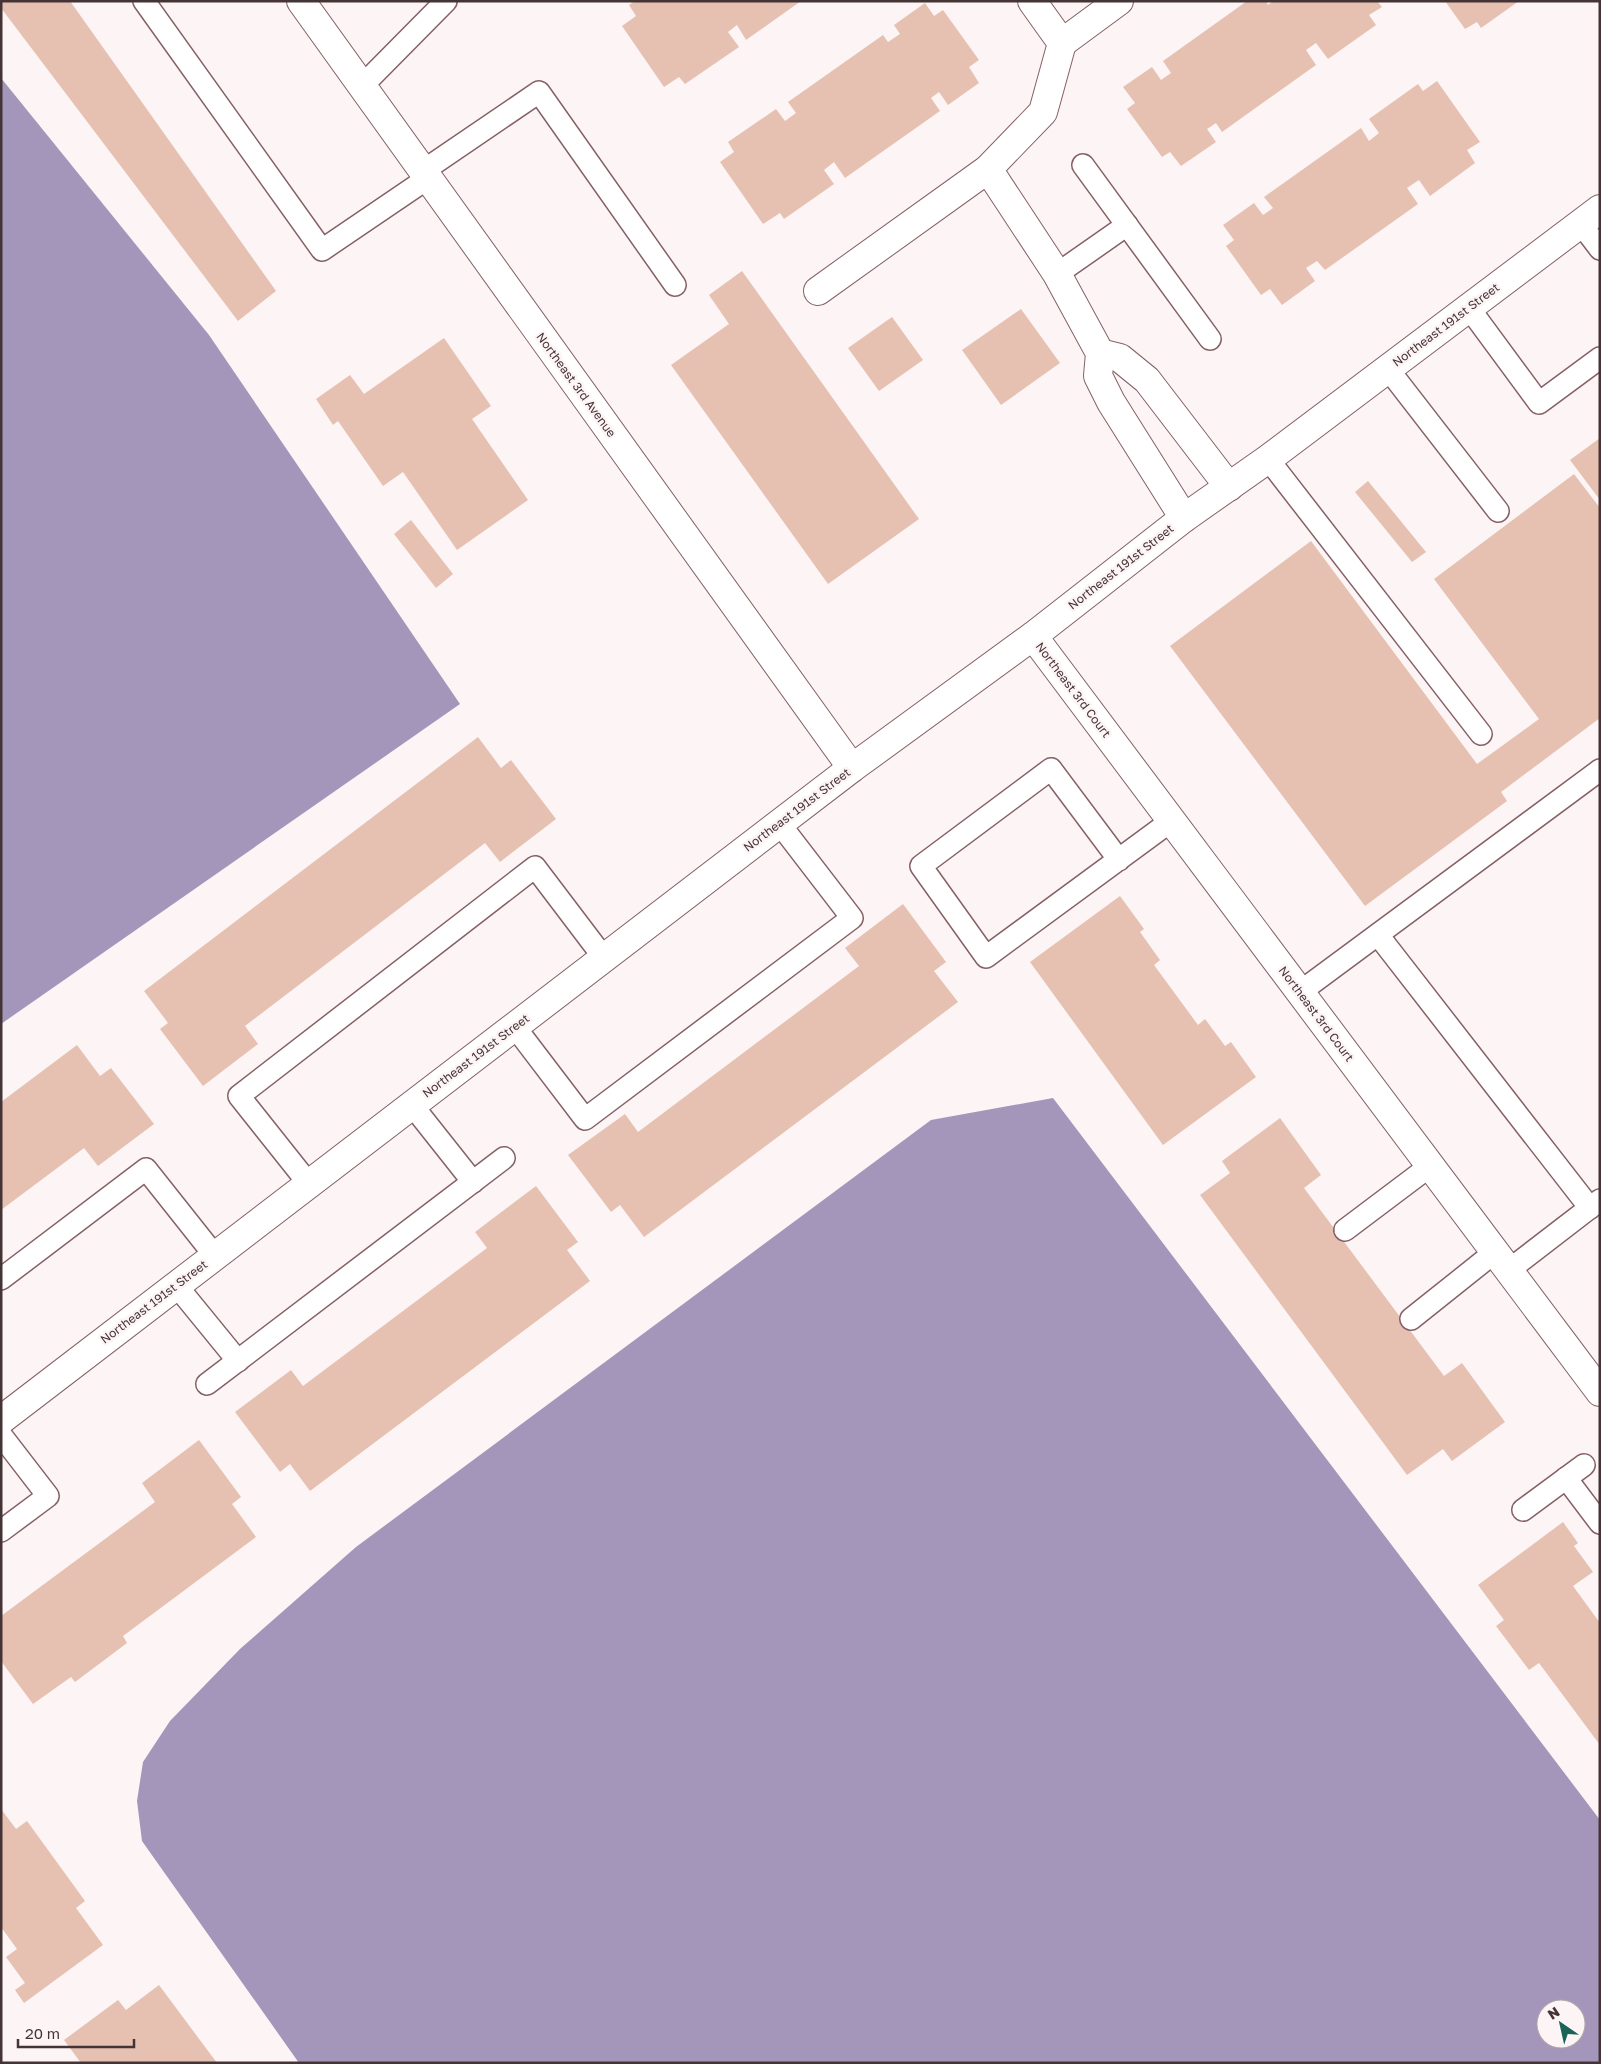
<svg xmlns="http://www.w3.org/2000/svg" width="1601" height="2064" font-family="'Golos Text',sans-serif">
<style>
.water{fill:#a396ba;fill-rule:evenodd}
.building{fill:#e6c1b2}
.lines{fill:none;stroke-linecap:round;stroke-linejoin:round}
.lane-casing{stroke:#856166;stroke-width:24}
.street-casing{stroke:#856166;stroke-width:30}
.secondary-casing{stroke:#856166;stroke-width:30}
.lane{stroke:#fff;stroke-width:21}
.street{stroke:#fff;stroke-width:28}
.secondary{stroke:#fff;stroke-width:28}
.labels{text-anchor:middle;stroke-width:5;stroke-linejoin:round;paint-order:stroke}
.street-label{font-size:12px;fill:#453436;stroke:#fcf4f5}
</style>
<rect width="100%" height="100%" fill="#fcf4f5"/>
<g class="water">
<path d="M1,78L209,335L460,704L1,1024Z"/>
<path d="M1053,1098L1600,1820V2063H299L142,1841L137,1801L143,1762L170,1721L240,1649L356,1547L931,1120ZM1546,2009H1576V2039H1546Z"/>
</g>
<g class="building">
<path d="M1,1H70L276,291L238,321L1,8Z"/>
<path d="M635,1H801L746,40L737,25L728,32L739,47L685,84L679,77L664,87L622,26L636,16L629,5Z"/>
<path d="M1247,1H1266L1268,5L1273,1H1377L1382,7L1369,15L1376,25L1328,59L1316,43L1306,50L1316,65L1222,132L1216,123L1207,129L1216,142L1181,166L1170,152L1162,157L1127,109L1135,103L1123,87L1152,67L1161,80L1171,73L1163,61Z"/>
<path d="M1445,1H1519L1481,28L1477,22L1465,29Z"/>
<path d="M925,3L934,16L943,10L979,60L969,67L979,83L948,105L939,92L931,98L940,111L845,178L834,162L824,170L834,184L784,219L780,213L763,224L720,162L734,152L728,142L776,109L785,121L796,113L788,102L883,35L888,42L900,34L894,25Z"/>
<path d="M1437,81L1480,142L1467,150L1475,163L1430,196L1419,180L1407,188L1418,204L1325,270L1317,261L1306,268L1315,281L1282,305L1270,289L1261,295L1226,246L1234,240L1223,225L1254,203L1263,215L1273,208L1264,197L1361,128L1369,141L1379,133L1369,119L1418,84L1423,91Z"/>
<path d="M742,271L919,519L828,584L671,365L729,324L709,295Z"/>
<path d="M1021,309L1060,363L1001,405L962,350Z"/>
<path d="M892,317L923,360L879,391L848,348Z"/>
<path d="M444,338L491,406L472,419L528,500L457,550L403,472L383,486L338,421L333,425L316,399L350,375L364,394Z"/>
<path d="M1600,438V500L1570,460Z"/>
<path d="M1574,474L1600,508V718L1501,792L1507,801L1365,906L1170,646L1311,541L1477,764L1539,719L1434,579Z"/>
<path d="M1368,481L1426,552L1412,562L1355,492Z"/>
<path d="M411,520L453,574L436,588L394,534Z"/>
<path d="M478,737L501,768L511,760L556,819L500,862L485,843L245,1026L258,1044L203,1086L160,1029L168,1023L144,991Z"/>
<path d="M1120,896L1144,929L1140,932L1160,960L1154,965L1198,1025L1205,1019L1225,1046L1231,1042L1256,1077L1163,1145L1030,962Z"/>
<path d="M903,904L946,962L934,971L958,1002L644,1237L620,1205L611,1212L568,1155L625,1114L638,1132L859,966L845,948Z"/>
<path d="M77,1045L100,1076L111,1068L154,1124L98,1166L84,1148L1,1210V1102Z"/>
<path d="M1280,1118L1321,1175L1304,1188L1444,1376L1462,1363L1505,1422L1452,1461L1443,1449L1407,1475L1200,1195L1230,1173L1222,1161Z"/>
<path d="M536,1186L578,1242L567,1250L590,1281L310,1491L290,1464L280,1472L235,1412L291,1370L303,1386L487,1248L475,1232Z"/>
<path d="M199,1440L241,1497L232,1504L256,1537L123,1636L127,1643L75,1682L71,1677L33,1704L1,1661V1616L155,1502L142,1483Z"/>
<path d="M1563,1522L1578,1543L1574,1546L1593,1572L1573,1586L1600,1623V1745L1539,1663L1529,1670L1496,1626L1504,1620L1478,1585Z"/>
<path d="M1,1809L16,1829L27,1821L85,1901L76,1908L103,1945L24,2003L15,1990L25,1983L6,1957L17,1949L1,1927Z"/>
<path d="M159,1985L217,2063H81L64,2040L118,2000L126,2010Z"/>
</g>
<g class="lines">
<defs>
<g id="lane">
<path d="M144,1L322,250L428,178"/>
<path d="M362,86L446,1"/>
<path d="M1083,165L1210,339"/>
<path d="M423,171L539,92L675,285"/>
<path d="M1581,224L1600,249"/>
<path d="M1057,274L1127,225"/>
<path d="M1469,308L1539,403L1600,358"/>
<path d="M1388,369L1498,511"/>
<path d="M1268,459L1481,734"/>
<path d="M1119,860L1051,769L921,866L986,957L1171,821"/>
<path d="M1378,935L1590,1208"/>
<path d="M1300,992L1600,770"/>
<path d="M515,1027L585,1119L852,918L779,823"/>
<path d="M412,1105L473,1182"/>
<path d="M309,1184L239,1096L535,867L604,958"/>
<path d="M1345,1230L1430,1166"/>
<path d="M1509,1270L1600,1200"/>
<path d="M1,1279L146,1169L215,1256"/>
<path d="M176,1285L238,1361"/>
<path d="M1411,1319L1495,1252"/>
<path d="M207,1384L504,1158"/>
<path d="M1,1435L48,1496L1,1531"/>
<path d="M1566,1478L1600,1523"/>
<path d="M1523,1510L1584,1465"/>
</g>
<g id="street">
<path d="M301,1L852,768"/>
<path d="M1062,43L1119,1"/>
<path d="M988,169L1057,274L1100,353L1098,376L1111,402L1184,518"/>
<path d="M818,291L988,169L1043,112L1062,43L1032,1"/>
<path d="M1100,353L1120,358L1147,380L1229,487"/>
<path d="M1033,636L1600,1392"/>
</g>
<path id="secondary" d="M1,1420L852,768L1033,636L1184,518L1268,459L1600,209"/>
</defs>
<use href="#lane" class="lane-casing"/>
<use href="#street" class="street-casing"/>
<use href="#secondary" class="secondary-casing"/>
<use href="#lane" class="lane"/>
<use href="#street" class="street"/>
<use href="#secondary" class="secondary"/>
</g>
<g class="labels">
<g class="street-label">
<text transform="translate(1446 325) rotate(-37)" y="4">Northeast 191st Street</text>
<text transform="translate(576 385) rotate(54)" y="4">Northeast 3rd Avenue</text>
<text transform="translate(1121 567) rotate(-38)" y="4">Northeast 191st Street</text>
<text transform="translate(1073 690) rotate(53)" y="4">Northeast 3rd Court</text>
<text transform="translate(797 810) rotate(-37)" y="4">Northeast 191st Street</text>
<text transform="translate(1316 1014) rotate(53)" y="4">Northeast 3rd Court</text>
<text transform="translate(476 1056) rotate(-37)" y="4">Northeast 191st Street</text>
<text transform="translate(154 1302) rotate(-37)" y="4">Northeast 191st Street</text>
</g>
</g>
<rect width="1601" height="2064" fill="none" stroke="#453436" stroke-width="5"/>
<g transform="translate(1561 2024) rotate(326)"><circle r="24" fill="#fcf4f5" stroke="#b3a7a9"/>
<path d="M0-4L9 19L0 12L-9 19Z" fill="#1a6358"/>
<text y="-8" font-size="14" font-weight="bold" text-anchor="middle" fill="#453436">N</text>
</g>
<path d="M18 2039v8h116v-8" fill="none" stroke="#453436" stroke-width="2.5"/>
<text x="25" y="2039" font-size="15" fill="#453436" stroke="#fcf4f5" stroke-width="4" paint-order="stroke">20 m</text>
</svg>
